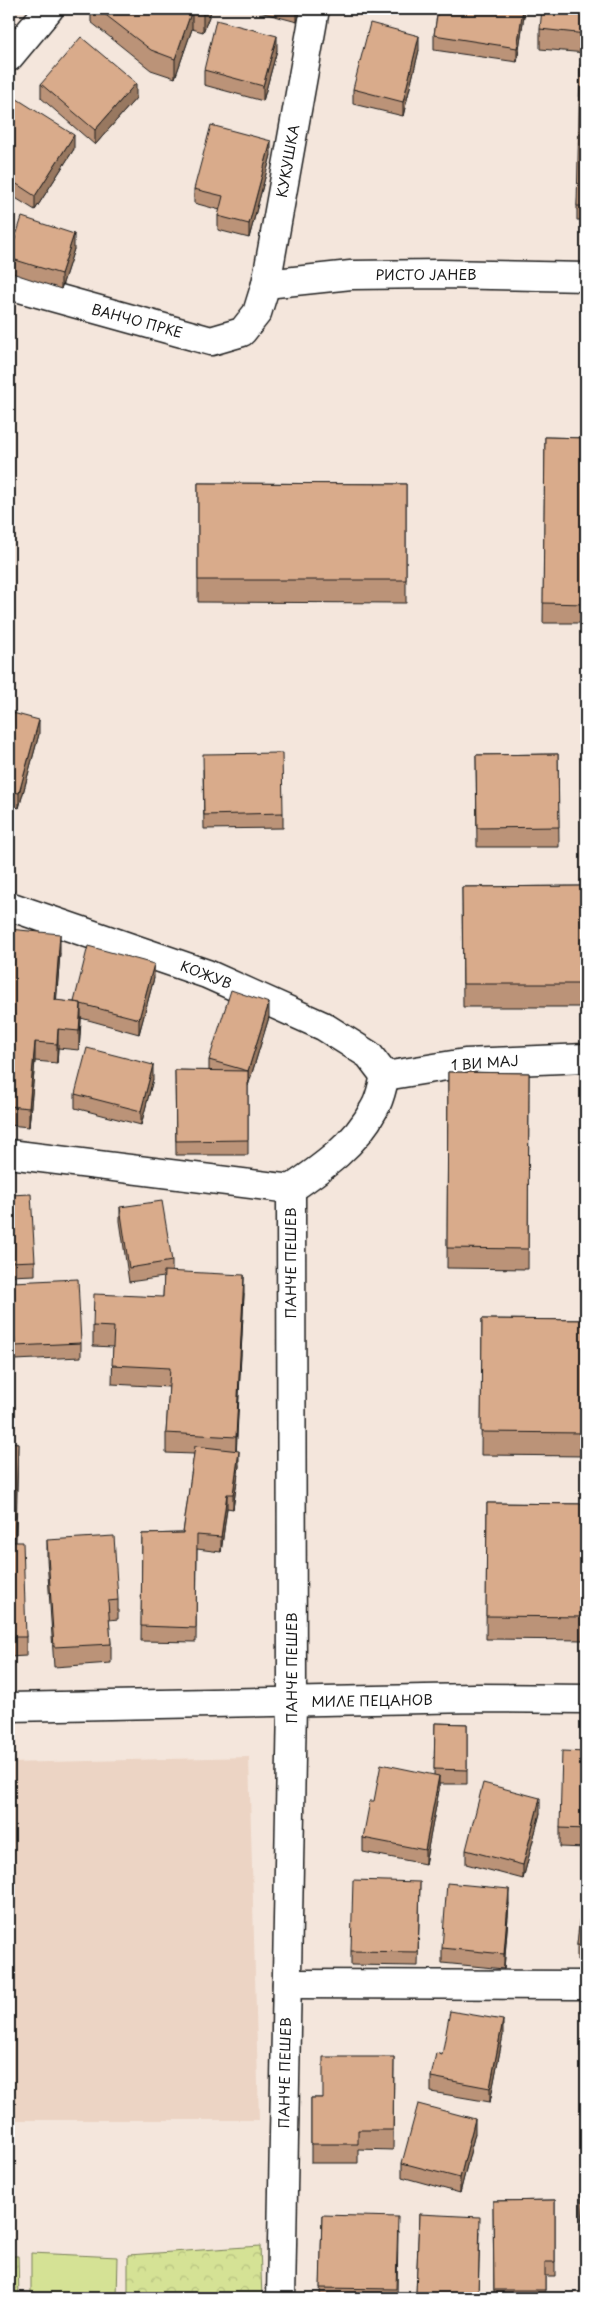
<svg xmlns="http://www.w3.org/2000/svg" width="595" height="2307" font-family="'Playpen Sans',sans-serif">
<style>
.built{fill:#ecd4c4}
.park{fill:url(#park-crowns);stroke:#787f58}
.garden{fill:#d5e295;stroke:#787f58}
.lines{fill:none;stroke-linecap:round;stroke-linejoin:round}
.minor-casing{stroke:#1c1c1c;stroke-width:31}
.minor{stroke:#fff;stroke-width:28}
.wall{fill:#bb9378;stroke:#1c1c1c}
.shaded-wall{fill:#987861;stroke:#1c1c1c}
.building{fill:#d9ab8b;stroke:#1c1c1c}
.labels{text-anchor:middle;stroke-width:4;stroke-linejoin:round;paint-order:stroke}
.street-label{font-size:14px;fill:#1c1c1c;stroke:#fff}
</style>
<defs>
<pattern id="park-crowns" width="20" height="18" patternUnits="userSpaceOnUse" patternTransform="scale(1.25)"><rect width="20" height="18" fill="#d5e295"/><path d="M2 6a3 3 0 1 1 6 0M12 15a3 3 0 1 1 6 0" fill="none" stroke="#b6c180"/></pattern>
</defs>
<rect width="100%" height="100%" fill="#f4e6dc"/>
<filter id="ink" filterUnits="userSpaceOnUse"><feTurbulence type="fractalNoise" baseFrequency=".02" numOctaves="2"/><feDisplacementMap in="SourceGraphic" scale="10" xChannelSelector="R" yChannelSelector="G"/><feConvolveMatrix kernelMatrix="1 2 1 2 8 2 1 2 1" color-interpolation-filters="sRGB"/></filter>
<g filter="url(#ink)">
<path class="built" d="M249,1757L259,2120H9V1763Z"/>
<g class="park">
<path d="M260,2246L262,2298H128V2255Z"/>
<path d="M9,2256H18L19,2298H9Z"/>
</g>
<path class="garden" d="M31,2253L118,2257L117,2298H31Z"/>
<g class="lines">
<defs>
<g id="minor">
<path d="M9,57L49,9"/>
<path d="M266,284L351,275L440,274L586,277"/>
<path d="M9,285L211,341L242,332L257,313L266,284L315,9"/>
<path d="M9,906L207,974L323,1026L369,1055L385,1076"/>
<path d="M385,1076L465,1063L586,1058"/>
<path d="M9,1154L291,1189"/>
<path d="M291,1189C323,1167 355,1145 374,1109C380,1100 382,1087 385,1076"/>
<path d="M9,1707L475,1698L586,1699"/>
<path d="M287,1984L586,1985"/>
<path d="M281,2298L292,1703L291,1189"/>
</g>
</defs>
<use href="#minor" class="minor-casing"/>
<use href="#minor" class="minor"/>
</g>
<g class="wall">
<path d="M91,9H212L203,32L192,29L175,78L151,70L91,22Z"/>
<path d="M249,9H301L297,22Z"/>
<path d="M438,9H525L517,62L434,50V35Z"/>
<path d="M586,9V53L540,49V29Z"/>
<path d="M277,50L263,101L204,85V70Z"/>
<path d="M419,50L403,116L353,104V89Z"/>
<path d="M586,64V220H577V206Z"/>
<path d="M41,84L136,98L95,145L41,98Z"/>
<path d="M9,105L74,149L35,210L9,194Z"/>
<path d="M271,155L249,238L218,230V216L220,210L194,203V189Z"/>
<path d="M74,249L61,289L9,272V258Z"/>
<path d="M545,437L586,438V623H543Z"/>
<path d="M198,483L406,484V603L198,602Z"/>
<path d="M9,712L39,734L19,808L9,805Z"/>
<path d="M558,754L559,847H477L476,755Z"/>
<path d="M203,769L283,813V828L204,829Z"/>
<path d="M586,886V1007H463L462,887Z"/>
<path d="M9,929L60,953L56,1001L74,1002L154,978L139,1034L81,1018L79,1050L58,1048L57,1063L35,1061L29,1127L9,1125Z"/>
<path d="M269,1017L248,1086V1155H176L175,1070L209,1071V1060Z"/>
<path d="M448,1072L529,1073L528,1269L447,1268Z"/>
<path d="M153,1079L141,1125L75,1108V1094Z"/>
<path d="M9,1195L35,1261V1275L9,1276Z"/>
<path d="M120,1207L172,1261V1271L244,1294L236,1451L239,1466L233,1509L227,1508L221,1552L197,1549L196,1642L141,1641L142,1534L183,1533L194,1454L166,1453V1433L169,1387L112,1384L113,1347L93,1346V1326L163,1297L164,1277L129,1282L120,1221Z"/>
<path d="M12,1282L81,1343V1357L15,1360Z"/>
<path d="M482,1319L586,1320V1456L481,1455Z"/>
<path d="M9,1442L18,1443L16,1542L26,1637V1656L9,1657Z"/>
<path d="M487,1503L586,1504V1640L486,1639Z"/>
<path d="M47,1540L118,1600V1619L109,1620L111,1644V1663L54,1667L47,1559Z"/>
<path d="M435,1723L467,1724V1784H439V1790L425,1864L363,1852V1838L374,1801L434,1775Z"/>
<path d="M586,1752V1848L560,1847V1828Z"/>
<path d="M540,1813L523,1879L466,1864V1850Z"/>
<path d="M586,1873V1960H577V1945Z"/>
<path d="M420,1882L418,1966L351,1965V1951Z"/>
<path d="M509,1903L504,1969L442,1963V1948Z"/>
<path d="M503,2035L490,2102L431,2092V2077L442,2055Z"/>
<path d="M394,2057L393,2150L358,2149V2163H311V2098H323Z"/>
<path d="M475,2133L460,2193L402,2177V2163Z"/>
<path d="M581,2191H586V2297L581,2211Z"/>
<path d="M555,2200V2276H545V2298H494L493,2201Z"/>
<path d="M419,2214L480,2231L478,2298H416Z"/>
<path d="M322,2215L398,2231L397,2298H320Z"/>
</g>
<g class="shaded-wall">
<path d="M205,9H212L203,32V13Z"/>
<path d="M297,9H301L297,22Z"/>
<path d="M523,9H525L517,62V48Z"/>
<path d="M192,10V29L175,78V59Z"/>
<path d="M277,36V50L263,101V86Z"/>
<path d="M419,36V50L403,116V102Z"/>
<path d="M136,83V98L95,145V130Z"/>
<path d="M74,135V149L35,210V196Z"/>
<path d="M271,141V155L249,238V224Z"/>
<path d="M74,234V249L61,289V274Z"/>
<path d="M39,720V734L19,808V793Z"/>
<path d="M60,934V953L55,1020V1000Z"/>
<path d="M154,964V978L139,1034V1019Z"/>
<path d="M81,1003V1022L79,1050V1031Z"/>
<path d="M269,1003V1017L248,1086V1071Z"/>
<path d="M58,1029V1048L57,1063V1044Z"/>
<path d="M35,1042V1061L29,1127V1108Z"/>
<path d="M153,1065V1079L141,1125V1111Z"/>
<path d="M244,1275V1294L236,1457V1437Z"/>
<path d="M239,1451V1466L233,1509V1494Z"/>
<path d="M227,1494V1508L221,1552V1537Z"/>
<path d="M439,1776V1790L425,1864V1850Z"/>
<path d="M540,1798V1813L523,1879V1865Z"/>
<path d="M509,1889V1903L504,1969V1954Z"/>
<path d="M503,2020V2035L490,2102V2088Z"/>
<path d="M475,2119V2133L460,2193V2178Z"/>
</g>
<g class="building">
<path d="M98,9H205L203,13L192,10L175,59L151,50Z"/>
<path d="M438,9H523L517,48L434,35Z"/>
<path d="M542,9H586V34L540,29Z"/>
<path d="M216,20L277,36L263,86L204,70Z"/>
<path d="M370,23L419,36L403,102L353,89Z"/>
<path d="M81,37L136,83L95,130L41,84Z"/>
<path d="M580,64H586V206H577Z"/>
<path d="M14,97L74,135L35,196L9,179V105Z"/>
<path d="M211,125L271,141L249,224L218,216L223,196L194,189Z"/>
<path d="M22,217L74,234L61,274L9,258Z"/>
<path d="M545,437L586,438V604L543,603Z"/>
<path d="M198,483L406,484V580H198Z"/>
<path d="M9,712L39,720L19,793L9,791Z"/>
<path d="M282,753L283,813L204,815L203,754Z"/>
<path d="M558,754L559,827L477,828L476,755Z"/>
<path d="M586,886V984H463L462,887Z"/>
<path d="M9,929L60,934L55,1000L81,1003L79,1031L58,1029L57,1044L35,1042L29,1108L9,1106Z"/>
<path d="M88,946L154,964L139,1019L81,1004V1003L74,1002Z"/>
<path d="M231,990L269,1003L248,1071L209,1060Z"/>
<path d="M87,1048L153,1065L141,1111L75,1094Z"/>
<path d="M175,1070L248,1071V1140L176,1141Z"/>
<path d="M448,1072L529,1073L528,1249L447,1248Z"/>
<path d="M31,1194L35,1261L9,1262V1195Z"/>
<path d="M162,1201L172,1261L129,1268L120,1207Z"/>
<path d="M164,1271L244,1275L236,1437L166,1433L170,1368L112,1365L114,1327L93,1326L94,1294L163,1297Z"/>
<path d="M78,1279L81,1343L15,1346L12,1282Z"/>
<path d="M482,1319L586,1320V1433L481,1432Z"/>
<path d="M9,1442L18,1443L15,1537L9,1536Z"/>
<path d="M195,1446L239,1451L233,1494H227L221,1537L197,1535L196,1628L141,1626L142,1534L183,1533Z"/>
<path d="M487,1503L586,1504V1617L486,1616Z"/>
<path d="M114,1536L118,1600L108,1601L111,1644L54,1647L47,1540Z"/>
<path d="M9,1542H23L26,1637H9Z"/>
<path d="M435,1723L467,1724V1770L434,1769Z"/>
<path d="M562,1751L586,1752V1829L560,1828Z"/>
<path d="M381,1764L439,1776L425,1850L363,1838L370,1801H374Z"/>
<path d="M483,1783L540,1798L523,1865L466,1850Z"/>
<path d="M584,1872L586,1873V1946L577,1945Z"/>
<path d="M353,1880L420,1882L418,1952L351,1951Z"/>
<path d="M447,1883L509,1889L504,1954L442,1948Z"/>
<path d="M450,2011L503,2020L490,2088L431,2077L436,2053L442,2055Z"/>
<path d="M323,2057H394L393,2130H358V2144H311V2098H323Z"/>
<path d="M418,2104L475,2119L460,2178L402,2163Z"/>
<path d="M581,2191H586V2277Z"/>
<path d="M555,2200V2262H545V2290H494L493,2201Z"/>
<path d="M419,2214L480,2217L478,2296L416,2294Z"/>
<path d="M322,2215L398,2217L396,2289L320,2288Z"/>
</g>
</g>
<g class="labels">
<g class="street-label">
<text transform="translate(288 161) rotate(-80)" y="5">КУКУШКА</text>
<text x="426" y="280">РИСТО ЈАНЕВ</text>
<text transform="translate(137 321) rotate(15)" y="5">ВАНЧО ПРКЕ</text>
<text transform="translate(206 975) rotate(21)" y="5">КОЖУВ</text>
<text transform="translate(485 1063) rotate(-4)" y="5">1 ВИ МАЈ</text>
<text transform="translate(291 1263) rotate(-90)" y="5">ПАНЧЕ ПЕШЕВ</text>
<text transform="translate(292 1668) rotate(-90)" y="5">ПАНЧЕ ПЕШЕВ</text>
<text transform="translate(372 1701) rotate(-1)" y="5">МИЛЕ ПЕЦАНОВ</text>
<text transform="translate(285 2073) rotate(-89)" y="5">ПАНЧЕ ПЕШЕВ</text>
</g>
</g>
<rect width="595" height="2307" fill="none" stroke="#fff" stroke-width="30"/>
<rect x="15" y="15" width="565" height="2277" fill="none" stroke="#1c1c1c" stroke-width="2" filter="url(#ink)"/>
</svg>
